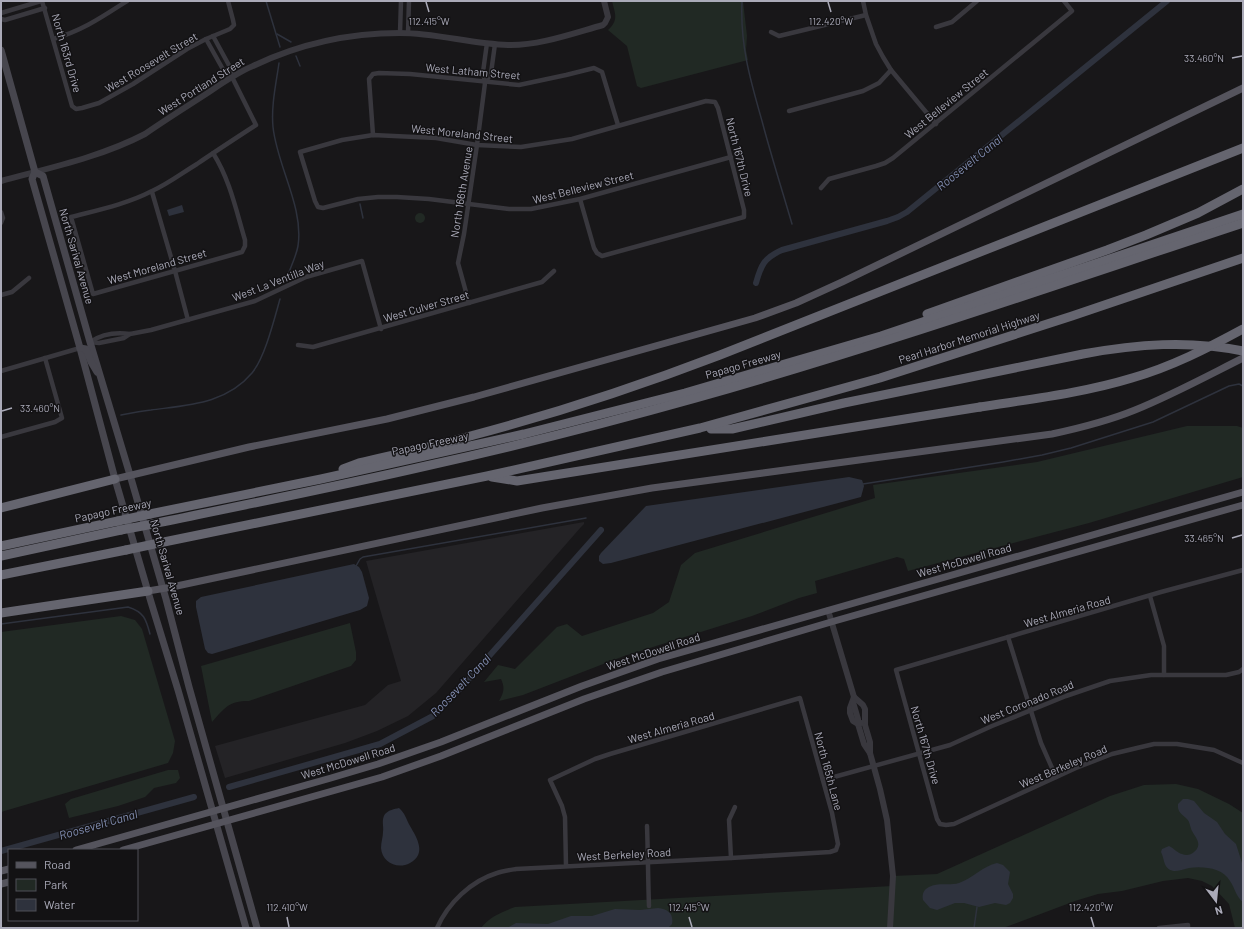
<svg xmlns="http://www.w3.org/2000/svg" width="1244" height="929" font-family="Barlow,sans-serif">
  <style>
    .built { fill: #242326 }
    .green { fill: #212924 }
    .water { fill: #2e323d }
    .lines { fill: none; stroke-linecap: round; stroke-linejoin: round }
    .stream { stroke: #2e323d; stroke-width: 1.5 }
    .canal { stroke: #2e323d; stroke-width: 6 }
    .minor { stroke: #39383e; stroke-width: 4.5 }
    .tertiary { stroke: #39383e; stroke-width: 6 }
    .secondary { stroke: #47464e; stroke-width: 7 }
    .primary { stroke: #55545d; stroke-width: 7 }
    .motorway { stroke: #65656f; stroke-width: 9 }
    .motorway-bridge { stroke: #65656f; stroke-width: 9 }
    .ticks { fill: none; stroke: #aaaab8; stroke-width: 1.5 }
    .labels { text-anchor: middle; dominant-baseline: central; stroke-width: 3; stroke-linejoin: round; paint-order: stroke }
    .street-label { font-size: 11px; fill: #aaaab8; stroke: #131214 }
    .water-label { font-size: 12px; font-style: italic; fill: #828eb2; stroke: #131214 }
    .ticks-label { font-size: 10px; text-anchor: middle; fill: #aaaab8; stroke: #131214; stroke-width: 3; stroke-linejoin: round; paint-order: stroke }
  </style>
  <rect width="100%" height="100%" fill="#181719"/>
  <path class="built" d="M584,522V524L581,527L436,693L408,716L377,731L345,743L225,778L215,746L365,705L388,685L401,681L366,561Z"/>
  <g class="green">
    <path d="M612,1H743L747,36L746,50L748,60L641,88L637,86L627,46L608,30C619,20 615,14 612,1Z"/>
    <circle cx="420" cy="218" r="5"/>
    <path d="M1187,426H1237L1243,428V477L1089,523L908,571L904,559L897,557L815,581L817,593L799,598L752,616L624,656L523,695L499,701C504,692 505,688 501,679L484,682L498,665L515,669L557,627L567,624L582,636L653,613L669,602L681,565L695,553L875,498L873,485L1037,462Z"/>
    <path d="M121,616L135,620L142,629L175,741L173,753L168,763L1,812V632Z"/>
    <path d="M350,623L356,652V660L351,666L249,701C228,701 225,708 212,722L201,666Z"/>
    <path d="M168,770H178L180,778L176,783L154,788L145,797L118,806L69,818L65,804L71,799Z"/>
    <path d="M1176,784L1198,789L1229,804L1243,813V928H1235L1229,904L1212,886L1202,881L1188,878L1163,881L1122,891L1098,894L1075,901L1003,928H481C489,917 502,912 515,907L892,886L893,876L937,874L1110,796L1144,785Z"/>
  </g>
  <g class="water">
    <path d="M182,205L184,212L169,216L167,210Z"/>
    <path d="M849,477L862,480L864,486L861,497L611,563L603,564L599,561V556L601,553L646,506Z"/>
    <path d="M354,564L359,567L362,572L369,598L367,606L360,610L212,654L208,653L205,649L196,607V601L201,597Z"/>
    <path d="M1183,799H1188L1194,801L1204,813L1217,822L1225,834L1236,844L1243,866V902C1236,897 1235,888 1230,881C1223,868 1203,866 1189,868C1184,869 1179,871 1174,871C1163,869 1165,860 1161,852L1162,849L1169,846C1174,848 1177,853 1182,854C1186,856 1191,855 1194,852C1203,845 1196,838 1192,831C1190,827 1190,822 1187,819C1182,814 1177,812 1178,804Z"/>
    <path d="M399,808C405,813 406,819 410,826C417,838 427,854 410,863C397,870 382,862 381,848C381,842 383,837 383,832C384,826 381,820 385,814C389,810 394,809 399,808Z"/>
    <path d="M997,863L1003,865L1010,872L1008,884L1013,894V898L1010,903L1006,905L995,903L979,907L964,903H955L937,910L930,908L923,900C922,895 923,890 929,887C938,882 949,886 959,883C973,878 983,866 997,863Z"/>
    <path d="M658,908C668,909 674,914 672,924L668,928H507L516,923L548,924L571,916H592L615,909L640,910Z"/>
  </g>
  <g class="lines">
    <g class="stream">
      <path d="M266,1L280,47"/>
      <path d="M742,1C740,45 750,79 762,121C771,155 782,190 792,224"/>
      <path d="M277,34L291,42"/>
      <path d="M296,56L300,66"/>
      <path d="M279,63C276,84 271,106 273,127C277,166 304,207 298,246C296,257 290,268 287,278"/>
      <path d="M360,204L363,218"/>
      <path d="M121,415C131,413 141,411 151,410C188,405 226,404 252,373C265,357 274,320 280,299"/>
      <path d="M863,484L1003,462L1042,455L1071,448L1153,422L1229,386L1239,384L1243,386"/>
      <path d="M356,566L360,559L363,557L586,518"/>
      <path d="M1,624L128,607C144,612 146,619 150,634"/>
      <path d="M974,928L977,907"/>
    </g>
    <g class="canal">
      <path d="M756,283C761,265 764,258 782,250L887,221L898,217L907,212L1167,1"/>
      <path d="M229,787L380,744L433,716L458,691L601,530"/>
      <path d="M1,851L194,797"/>
    </g>
    <g class="minor">
      <path d="M42,1L72,106L76,109L82,108L99,103L133,84L187,49L206,39L230,29L234,25L233,20L228,1"/>
      <path d="M863,1L866,15L876,44L883,57L891,70L936,124"/>
      <path d="M1,13L41,1"/>
      <path d="M1,19L5,20L45,8"/>
      <path d="M936,27L952,22L977,1"/>
      <path d="M771,32L779,36L866,15"/>
      <path d="M400,33L401,1"/>
      <path d="M408,33L409,1"/>
      <path d="M213,36L231,69L232,77L256,125C236,138 216,151 197,164C182,173 168,184 152,191C127,204 98,210 71,217L93,294L242,252L245,246V240C236,210 230,180 213,153"/>
      <path d="M53,39C82,31 102,17 127,1"/>
      <path d="M206,39L225,73L232,77"/>
      <path d="M485,83L491,73L495,44"/>
      <path d="M789,111L863,91L879,83L891,70"/>
      <path d="M373,135L369,79L373,74L379,73L410,74L519,85L566,75L594,68L602,72L618,125"/>
      <path d="M821,188L829,179L876,166L885,163L893,158L1072,11L1064,1"/>
      <path d="M152,192L175,271L188,320"/>
      <path d="M580,199L594,248L597,253L602,256L744,217V210L718,108L715,102L706,101L572,139L521,147L477,145L436,138L373,135L342,140L300,152L315,201L318,207L323,208L358,199L378,197H397L429,199L509,209H531L580,199L731,157"/>
      <path d="M1,212L3,218L1,223"/>
      <path d="M1,295L12,292L29,278"/>
      <path d="M469,303L458,263L464,234L477,145L485,83L483,72L487,43"/>
      <path d="M90,342L99,343L124,338L130,334L151,330L255,301L306,277L362,261L381,329"/>
      <path d="M90,342C102,334 116,332 130,334"/>
      <path d="M298,345L313,347L542,282L554,271"/>
      <path d="M1,371L80,348"/>
      <path d="M1,437L55,422L62,418L45,358"/>
      <path d="M1243,570L1161,592L896,670L937,819L940,824L946,825L954,824L1076,768L1112,754L1137,748L1154,744H1177L1214,750L1243,763"/>
      <path d="M1150,596L1164,646V675"/>
      <path d="M1008,637L1041,743L1056,777"/>
      <path d="M823,780L950,745L992,726L1066,696L1110,681L1151,675H1226L1239,672L1243,669"/>
      <path d="M647,826C648,853 648,879 649,906"/>
      <path d="M731,858L729,820L735,807"/>
      <path d="M437,928C448,903 471,881 497,873C503,871 510,870 516,869L731,858L830,852L836,850L838,844L832,813L800,698L610,754L595,759L550,780L562,806L565,817L566,866"/>
      <path d="M1159,928L1188,925V928"/>
    </g>
    <g class="tertiary">
      <path d="M1,181C49,168 101,157 145,134C165,120 186,107 206,94C221,84 236,73 253,66C299,44 348,33 400,33C436,33 472,44 508,45C538,46 574,33 603,25L605,23L608,17L604,1"/>
      <path d="M828,610L854,697L850,708V713L853,721L858,724L864,744L870,753L880,789L887,820L893,876L890,928"/>
      <path d="M854,697L863,705L865,709V725L870,742V753"/>
      <path d="M853,702L858,719V724L861,723"/>
    </g>
    <g class="secondary">
      <path d="M1,50L35,172L32,179L80,348L115,479L151,602L178,690L246,928"/>
      <path d="M35,172L43,176L90,342L130,475L166,599L189,687L257,928"/>
      <path d="M80,348L86,349L91,362L97,372"/>
    </g>
    <g class="primary">
      <path d="M115,479L249,447L387,419L474,397L755,318L796,303L842,282L1243,88"/>
      <path d="M148,591L172,587L542,508L652,488L1052,434C1080,428 1108,421 1135,410C1172,395 1207,376 1243,358"/>
      <path d="M76,850L331,778L378,764L441,742L582,686L658,659L1243,492"/>
      <path d="M123,850L382,777L441,756L584,699L662,672L831,622L1243,505"/>
      <path d="M1,871L9,869"/>
      <path d="M1,884L9,882"/>
    </g>
    <g class="motorway">
      <path d="M927,314L1107,250L1146,235L1198,213L1243,189"/>
      <path d="M711,429H732L844,403L1083,354C1137,344 1189,340 1243,351"/>
      <path d="M343,469L359,463C397,454 436,446 474,435C557,413 639,386 720,355L1243,148"/>
      <path d="M492,477L517,481L980,407"/>
      <path d="M1,508L115,479"/>
      <path d="M150,514L321,479L524,434L685,393L881,336L1243,214"/>
      <path d="M153,524C244,505 335,487 426,466C516,446 607,423 696,398C880,346 1061,283 1243,223"/>
      <path d="M159,543L487,476L700,428L880,378L1072,316L1243,258"/>
      <path d="M1,546L118,521"/>
      <path d="M1,556L121,530"/>
      <path d="M1,575L126,550"/>
      <path d="M1,613L148,591"/>
    </g>
    <g class="motorway-bridge">
      <path d="M980,407C1031,399 1083,393 1132,378C1171,367 1208,348 1243,329"/>
      <path d="M118,521L150,514"/>
      <path d="M121,530L153,524"/>
      <path d="M126,550L159,543"/>
    </g>
  </g>
  <path class="ticks" d="M426,2L429,12M828,2L831,12M1232,58L1242,56M2,411L12,408M1232,538L1242,535M287,917L289,927M689,917L692,927M1091,917L1094,927"/>
  <g class="labels">
    <g class="street-label">
      <text transform="translate(67 53) rotate(74)">North 163rd Drive</text>
      <text transform="translate(151 62) rotate(-31)">West Roosevelt Street</text>
      <text transform="translate(473 71) rotate(5)">West Latham Street</text>
      <text transform="translate(201 86) rotate(-32)">West Portland Street</text>
      <text transform="translate(946 103) rotate(-39)">West Belleview Street</text>
      <text transform="translate(462 133) rotate(6)">West Moreland Street</text>
      <text transform="translate(740 157) rotate(76)">North 167th Drive</text>
      <text transform="translate(583 187) rotate(-14)">West Belleview Street</text>
      <text transform="translate(461 192) rotate(-81)">North 166th Avenue</text>
      <text transform="translate(77 256) rotate(74)">North Sarival Avenue</text>
      <text transform="translate(157 266) rotate(-16)">West Moreland Street</text>
      <text transform="translate(278 280) rotate(-21)">West La Ventilla Way</text>
      <text transform="translate(426 306) rotate(-16)">West Culver Street</text>
      <text transform="translate(969 337) rotate(-18)">Pearl Harbor Memorial Highway</text>
      <text transform="translate(743 364) rotate(-16)">Papago Freeway</text>
      <text transform="translate(430 443) rotate(-12)">Papago Freeway</text>
      <text transform="translate(113 510) rotate(-12)">Papago Freeway</text>
      <text transform="translate(964 560) rotate(-16)">West McDowell Road</text>
      <text transform="translate(168 567) rotate(74)">North Sarival Avenue</text>
      <text transform="translate(1067 611) rotate(-16)">West Almeria Road</text>
      <text transform="translate(653 651) rotate(-18)">West McDowell Road</text>
      <text transform="translate(1027 702) rotate(-22)">West Coronado Road</text>
      <text transform="translate(671 727) rotate(-16)">West Almeria Road</text>
      <text transform="translate(926 745) rotate(74)">North 167th Drive</text>
      <text transform="translate(348 761) rotate(-17)">West McDowell Road</text>
      <text transform="translate(1063 766) rotate(-23)">West Berkeley Road</text>
      <text transform="translate(829 771) rotate(75)">North 165th Lane</text>
      <text transform="translate(624 854) rotate(-3)">West Berkeley Road</text>
    </g>
    <g class="water-label">
      <text transform="translate(969 162) rotate(-39)">Roosevelt Canal</text>
      <text transform="translate(460 685) rotate(-46)">Roosevelt Canal</text>
      <text transform="translate(98 824) rotate(-16)">Roosevelt Canal</text>
    </g>
  </g>
  <g class="ticks-label">
    <text x="429" y="25">112.415°W</text>
    <text x="831" y="25">112.420°W</text>
    <text x="1204" y="62">33.460°N</text>
    <text x="40" y="412">33.460°N</text>
    <text x="1204" y="542">33.465°N</text>
    <text x="287" y="911">112.410°W</text>
    <text x="689" y="911">112.415°W</text>
    <text x="1091" y="911">112.420°W</text>
  </g>
  <rect width="1244" height="929" fill="none" stroke="#aaaab8" stroke-width="4"/>
  <rect x="8" y="849" width="130" height="72" fill="#131214" stroke="#4f4f56"/>
  <rect x="16" y="862" width="20" height="6" fill="#55545d" stroke="#4f4f56"/>
  <text x="44" y="869" font-size="12" fill="#aaaab8">Road</text>
  <rect x="16" y="879" width="20" height="12" fill="#212924" stroke="#4f4f56"/>
  <text x="44" y="889" font-size="12" fill="#aaaab8">Park</text>
  <rect x="16" y="899" width="20" height="12" fill="#2e323d" stroke="#4f4f56"/>
  <text x="44" y="909" font-size="12" fill="#aaaab8">Water</text>
  <g transform="translate(1216 901) rotate(164)" stroke="#131214" stroke-width="3" paint-order="stroke">
  <path d="M0-3L7 15L0 10L-7 15Z" fill="#aaaab8"/>
  <text y="-6" font-size="11" font-weight="bold" text-anchor="middle" fill="#aaaab8">N</text>
  </g>
</svg>
